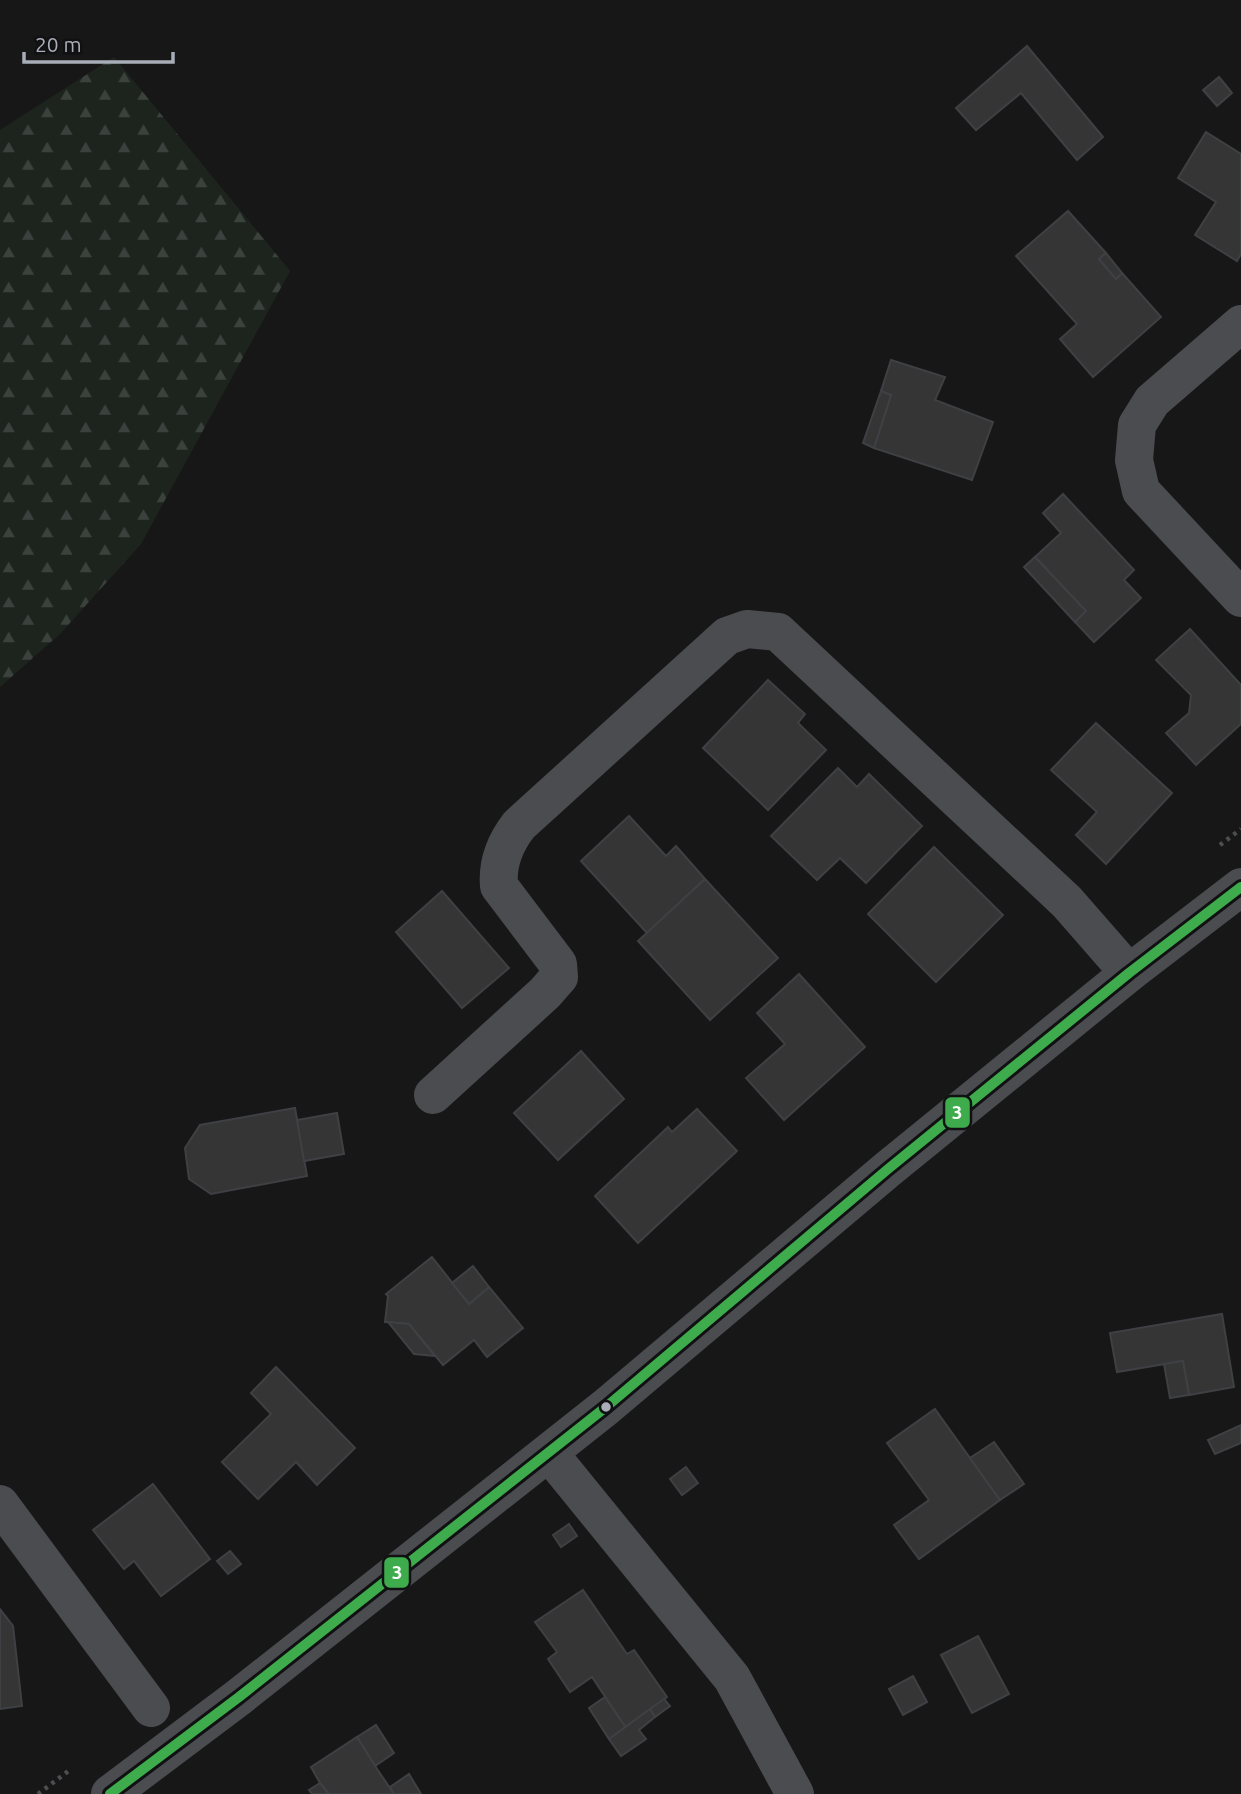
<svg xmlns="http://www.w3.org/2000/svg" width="1241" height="1794" font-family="Ubuntu,sans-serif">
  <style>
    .forest { fill: url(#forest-firs) }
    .building { fill: #353536; stroke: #3f4043; stroke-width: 2 }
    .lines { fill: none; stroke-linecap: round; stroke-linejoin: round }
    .path { stroke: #4d4e52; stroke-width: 4.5; stroke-dasharray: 3.5 5; stroke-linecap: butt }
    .minor { stroke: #4b4c50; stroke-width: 38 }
    .bus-1-casing { stroke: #111113; stroke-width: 16 }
    .bus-1 { stroke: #3eac4c; stroke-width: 10 }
    .bus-dot { fill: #a8adb8; stroke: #111113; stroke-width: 2.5 }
    .line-badge { stroke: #111113; stroke-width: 2.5 }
    .badge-label { font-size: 19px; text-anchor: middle; font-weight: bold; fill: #fff }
  </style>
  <defs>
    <pattern id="forest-firs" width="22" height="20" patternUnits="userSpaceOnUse" patternTransform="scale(1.75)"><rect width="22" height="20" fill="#1d241e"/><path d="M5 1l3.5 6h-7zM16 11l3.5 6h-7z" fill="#3b413d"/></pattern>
  </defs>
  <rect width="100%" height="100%" fill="#171717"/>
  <path class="forest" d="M114,57L290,271L141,544L60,634L0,687V130Z"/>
  <g class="building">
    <path d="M1027,46L1103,137L1077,160L1021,93L976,130L956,108Z"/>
    <path d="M1219,77L1232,93L1217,106L1203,90Z"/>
    <path d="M1206,132L1241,154V254L1237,261L1195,235L1216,202L1178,178Z"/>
    <path d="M1068,211L1106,253L1099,259L1116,279L1122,273L1161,317L1093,377L1060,339L1077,324L1016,256Z"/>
    <path d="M1106,253L1122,273L1116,279L1099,259Z"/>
    <path d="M891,360L945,377L935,400L993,422L972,480L874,448L891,395L881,391Z"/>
    <path d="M881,391L891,395L874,448L863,443Z"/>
    <path d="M1063,494L1134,570L1124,580L1141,598L1094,642L1075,622L1086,611L1035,557L1061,533L1043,513Z"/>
    <path d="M1035,557L1086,611L1075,622L1024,567Z"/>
    <path d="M1190,629L1241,685V724L1196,765L1166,733L1189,713L1191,695L1156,660Z"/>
    <path d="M768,680L805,714L798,723L826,750L768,810L703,748Z"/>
    <path d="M1096,723L1172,793L1106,864L1076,835L1097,812L1051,770Z"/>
    <path d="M838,768L857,787L869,774L922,826L866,883L840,858L817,880L771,836Z"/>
    <path d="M629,816L666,856L676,846L705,879L647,933L581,861Z"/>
    <path d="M934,847L1003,915L936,982L868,914Z"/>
    <path d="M705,879L778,958L710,1020L638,941Z"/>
    <path d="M442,891L509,968L462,1008L396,932Z"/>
    <path d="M799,974L865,1047L784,1120L746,1078L785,1044L757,1013Z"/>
    <path d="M581,1051L624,1099L558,1160L514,1113Z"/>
    <path d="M295,1108L307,1176L211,1194L189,1179L185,1148L200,1125Z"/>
    <path d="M697,1109L737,1151L638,1243L595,1196L668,1127L672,1132Z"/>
    <path d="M337,1113L344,1154L304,1161L297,1120Z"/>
    <path d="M432,1257L469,1304L489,1287L523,1328L487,1357L474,1340L443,1365L409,1324L385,1322L388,1296L386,1294Z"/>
    <path d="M473,1266L489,1287L469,1304L452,1283Z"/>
    <path d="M1222,1314L1234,1387L1189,1395L1183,1361L1117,1372L1110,1333Z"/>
    <path d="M388,1322L409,1324L435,1356L414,1354Z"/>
    <path d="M1183,1361L1189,1395L1170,1398L1164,1364Z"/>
    <path d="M276,1367L355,1448L317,1485L296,1462L258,1499L222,1462L271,1414L251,1393Z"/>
    <path d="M935,1409L1000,1500L919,1559L894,1525L929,1500L887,1443Z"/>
    <path d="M1241,1425V1443L1215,1454L1208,1440Z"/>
    <path d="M994,1442L1024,1484L1000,1500L970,1458Z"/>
    <path d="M686,1467L698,1483L682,1495L670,1479Z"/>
    <path d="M153,1484L210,1559L161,1596L134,1561L124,1569L93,1530Z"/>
    <path d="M569,1524L577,1536L561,1547L553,1535Z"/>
    <path d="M230,1551L241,1564L228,1574L217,1561Z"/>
    <path d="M583,1590L627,1654L634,1650L667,1697L626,1728L592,1677L570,1692L548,1659L557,1652L535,1622Z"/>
    <path d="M0,1609L13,1626L22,1706L0,1709Z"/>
    <path d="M978,1636L1009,1694L972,1713L941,1655Z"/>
    <path d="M913,1676L927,1702L903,1715L889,1689Z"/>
    <path d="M605,1697L626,1728L609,1739L589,1708Z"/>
    <path d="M664,1699L670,1706L655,1717L650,1709Z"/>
    <path d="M650,1709L655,1717L639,1730L646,1739L621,1756L609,1739Z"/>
    <path d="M376,1725L394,1753L375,1766L357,1737Z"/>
    <path d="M357,1737L375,1766L394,1794H329L320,1783L311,1767Z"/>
    <path d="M409,1774L421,1794H394L390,1787Z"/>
    <path d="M320,1783L329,1794H312L309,1790Z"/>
  </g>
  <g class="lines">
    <g class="path">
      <path d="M1220,845L1241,829"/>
      <path d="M38,1794L71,1769"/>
    </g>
    <g class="minor">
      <path d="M1241,324L1152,401L1137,425L1134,460L1141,491L1241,598"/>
      <path d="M433,1095L545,993L559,977L558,964L499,886C497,863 505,843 519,825L727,636L747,629L778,632L1067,902L1129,973"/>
      <path d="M549,1453L732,1678L795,1794"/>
      <path d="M0,1504L151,1708"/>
      <path d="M110,1794L239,1697L606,1407L888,1169L1129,973L1241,887"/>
    </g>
    <defs>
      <path id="bus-1" d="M110,1794L239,1697L606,1407L888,1169L1129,973L1241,887"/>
    </defs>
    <use href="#bus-1" class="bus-1-casing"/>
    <use href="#bus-1" class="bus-1"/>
  </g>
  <circle class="bus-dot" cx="606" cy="1407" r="6"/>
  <g class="line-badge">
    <rect x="944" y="1096" width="27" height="33" rx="7" fill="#3eac4c"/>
    <rect x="383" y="1556" width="27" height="33" rx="7" fill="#3eac4c"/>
  </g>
  <g class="badge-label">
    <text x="957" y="1119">3</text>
    <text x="397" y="1579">3</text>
  </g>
  <path d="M24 52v10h149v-10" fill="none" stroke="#a8adb8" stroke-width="3.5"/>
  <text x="35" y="52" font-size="21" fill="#a8adb8" stroke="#111113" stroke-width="5" paint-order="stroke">20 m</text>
</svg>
